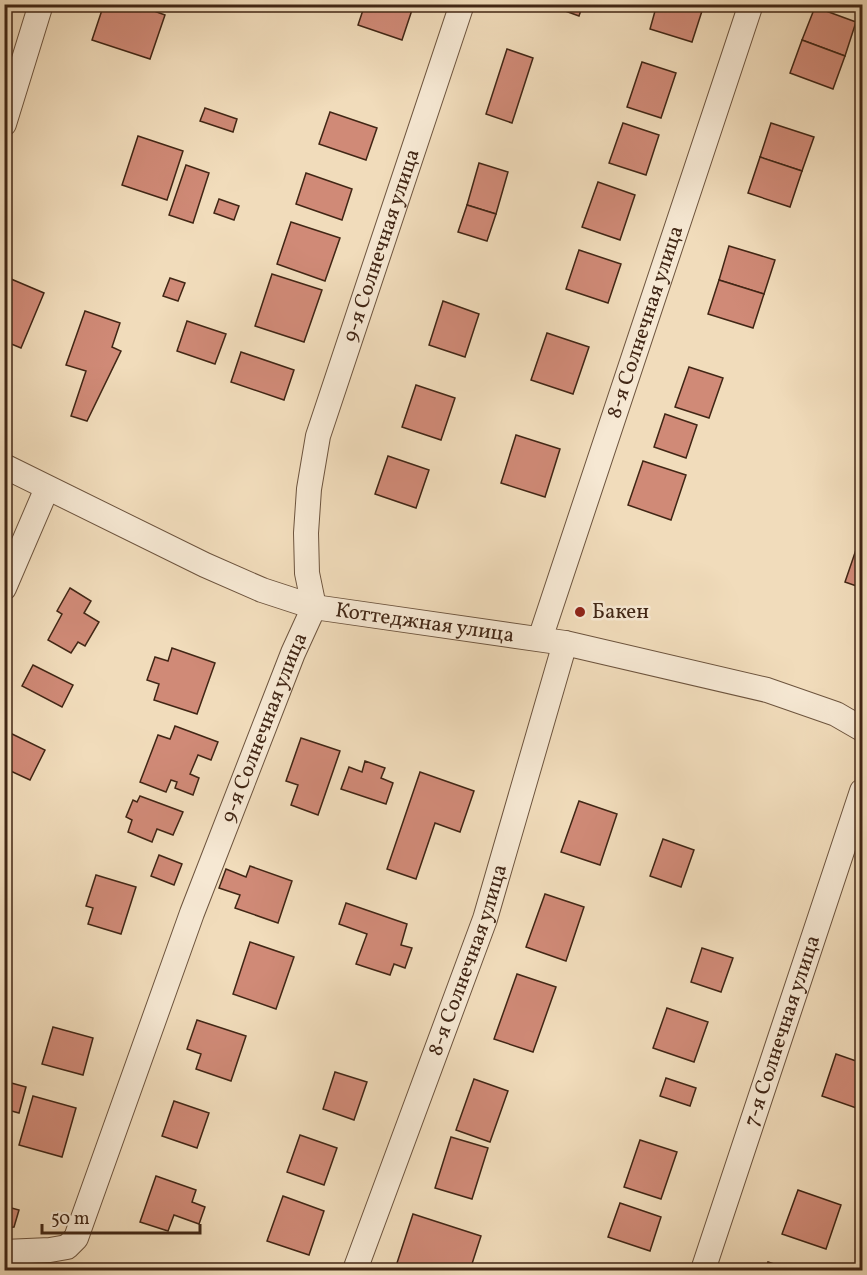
<svg xmlns="http://www.w3.org/2000/svg" width="867" height="1275" font-family="Vollkorn,serif">
  <style>
    .building { fill: #d08a77; stroke: #412615; stroke-width: 1.5 }
    .lines { fill: none; stroke-linecap: round; stroke-linejoin: round }
    .minor-casing { stroke: #6d543e; stroke-width: 26 }
    .minor { stroke: #f6e8d3; stroke-width: 24 }
    .poi-dot { fill: #8f2418; stroke: #f6e8d3; stroke-width: 2 }
    .labels { text-anchor: middle; dominant-baseline: central; stroke-width: 5; stroke-linejoin: round; paint-order: stroke }
    .street-label { font-size: 21px; fill: #412615; stroke: #f6e8d3 }
    .poi-label { font-size: 21px; fill: #412615; stroke: #f6e8d3; text-anchor: start }
  </style>
  <rect width="100%" height="100%" fill="#f1dcbb"/>
  <filter id="stains"><feTurbulence type="fractalNoise" baseFrequency=".00333" numOctaves="4"/><feColorMatrix values="0 0 0 0 .2 0 0 0 0 .09 0 0 0 0 .02 0 0 0 .5 -.17"/></filter>
  <radialGradient id="worn" r=".72"><stop offset=".6" stop-color="#630" stop-opacity="0"/><stop offset="1" stop-color="#630" stop-opacity=".3"/></radialGradient>
  <g class="building">
    <path d="M104,4H135L165,15L150,59L92,40Z"/>
    <path d="M365,4H414L402,40L358,25Z"/>
    <path d="M546,4H583L579,16Z"/>
    <path d="M657,4H680L702,11L692,42L650,29Z"/>
    <path d="M680,4H704L702,11Z"/>
    <path d="M815,7L856,22L845,56L802,40Z"/>
    <path d="M802,40L845,56L833,89L790,73Z"/>
    <path d="M507,49L533,58L512,123L486,114Z"/>
    <path d="M642,62L676,73L661,118L627,107Z"/>
    <path d="M205,108L237,119L233,132L200,121Z"/>
    <path d="M330,112L377,128L366,160L319,144Z"/>
    <path d="M623,123L659,135L646,175L609,163Z"/>
    <path d="M771,123L814,137L802,171L760,157Z"/>
    <path d="M138,136L183,151L167,200L122,185Z"/>
    <path d="M760,157L802,171L790,207L748,193Z"/>
    <path d="M479,163L508,172L496,214L467,205Z"/>
    <path d="M186,165L209,173L193,223L169,215Z"/>
    <path d="M306,173L352,189L342,220L296,204Z"/>
    <path d="M598,182L635,195L620,240L582,227Z"/>
    <path d="M219,199L239,206L234,220L214,213Z"/>
    <path d="M467,205L496,214L487,241L458,232Z"/>
    <path d="M291,222L340,238L325,281L277,264Z"/>
    <path d="M729,246L775,260L764,294L719,280Z"/>
    <path d="M579,250L621,264L608,303L566,289Z"/>
    <path d="M272,274L322,290L304,342L255,326Z"/>
    <path d="M4,276L44,293L21,348L4,341Z"/>
    <path d="M170,278L185,283L178,301L163,296Z"/>
    <path d="M719,280L764,294L753,328L708,314Z"/>
    <path d="M443,301L479,314L465,357L429,345Z"/>
    <path d="M85,311L120,323L112,347L121,351L87,421L71,416L86,371L66,365Z"/>
    <path d="M187,321L226,334L215,364L177,351Z"/>
    <path d="M547,333L589,347L573,394L531,380Z"/>
    <path d="M241,352L294,370L284,400L231,382Z"/>
    <path d="M689,367L723,378L709,418L675,407Z"/>
    <path d="M416,385L455,398L441,440L402,427Z"/>
    <path d="M665,414L697,425L686,458L654,447Z"/>
    <path d="M516,435L560,449L545,497L501,483Z"/>
    <path d="M388,456L429,470L416,508L375,494Z"/>
    <path d="M643,461L686,475L671,520L628,505Z"/>
    <path d="M860,538L862,539V588L845,582Z"/>
    <path d="M70,588L91,601L84,613L99,622L85,646L78,642L71,653L48,640L62,614L57,611Z"/>
    <path d="M172,648L215,663L197,714L154,700L159,684L147,680L155,657L168,661Z"/>
    <path d="M33,665L73,685L62,707L22,686Z"/>
    <path d="M175,726L218,742L211,760L198,755L190,774L199,778L193,795L175,788L177,782L171,780L166,792L140,782L158,735L170,739Z"/>
    <path d="M6,731L45,750L30,780L4,768V734Z"/>
    <path d="M301,738L340,751L318,815L291,805L298,785L286,781Z"/>
    <path d="M365,761L385,768L381,778L393,783L386,804L341,789L349,767L362,772Z"/>
    <path d="M420,772L474,791L460,832L435,823L416,879L387,869Z"/>
    <path d="M140,796L183,812L173,835L157,829L152,842L128,832L132,820L126,817L133,800L137,802Z"/>
    <path d="M579,801L617,814L600,865L561,852Z"/>
    <path d="M663,839L694,850L681,887L650,876Z"/>
    <path d="M159,855L182,864L174,885L151,876Z"/>
    <path d="M250,866L292,881L278,923L235,908L240,895L219,888L226,869L246,877Z"/>
    <path d="M96,875L136,887L121,934L88,924L93,908L86,906Z"/>
    <path d="M545,894L584,907L566,961L526,947Z"/>
    <path d="M346,903L407,924L401,945L412,948L405,968L394,964L390,975L356,964L367,934L339,924Z"/>
    <path d="M250,942L294,957L276,1009L233,994Z"/>
    <path d="M702,948L733,958L721,992L691,982Z"/>
    <path d="M517,974L556,987L533,1052L494,1039Z"/>
    <path d="M667,1008L708,1022L694,1062L653,1048Z"/>
    <path d="M197,1020L246,1036L231,1081L196,1069L201,1054L187,1049Z"/>
    <path d="M53,1027L93,1038L83,1075L42,1064Z"/>
    <path d="M836,1054L862,1063V1110L822,1096Z"/>
    <path d="M335,1072L367,1082L354,1120L323,1109Z"/>
    <path d="M666,1078L696,1088L690,1106L660,1096Z"/>
    <path d="M474,1079L508,1091L490,1142L456,1130Z"/>
    <path d="M4,1081L26,1087L19,1113L4,1109Z"/>
    <path d="M33,1096L76,1108L62,1157L19,1145Z"/>
    <path d="M174,1101L209,1113L197,1148L162,1136Z"/>
    <path d="M300,1135L337,1148L324,1185L287,1172Z"/>
    <path d="M451,1137L488,1148L472,1199L435,1188Z"/>
    <path d="M640,1140L677,1152L661,1199L624,1187Z"/>
    <path d="M156,1176L196,1190L192,1202L205,1207L199,1224L174,1215L168,1231L140,1222Z"/>
    <path d="M798,1190L841,1205L826,1249L782,1234Z"/>
    <path d="M283,1196L324,1211L309,1255L267,1241Z"/>
    <path d="M620,1203L661,1217L650,1251L608,1237Z"/>
    <path d="M4,1206L19,1210L14,1227L4,1228Z"/>
    <path d="M413,1214L481,1236L470,1270H406L396,1266Z"/>
    <path d="M768,1262L792,1270H765Z"/>
    <path d="M604,1264L622,1270H602Z"/>
  </g>
  <g class="lines">
    <defs>
      <g id="minor">
        <path d="M4,124L41,4"/>
        <path id="s1" d="M4,466L205,565L262,590L314,607L565,643L767,690L836,714L862,729"/>
        <path d="M4,588L47,488"/>
        <path id="s2" d="M540,639L751,4"/>
        <path id="s3" d="M4,1252L50,1250L67,1247L76,1238L192,913L293,653L314,607L307,573L306,533L309,489L318,436L462,4"/>
        <path id="s4" d="M355,1270L485,919L565,643"/>
        <path id="s5" d="M703,1270L862,791"/>
      </g>
    </defs>
    <use href="#minor" class="minor-casing"/>
    <use href="#minor" class="minor"/>
  </g>
  <circle class="poi-dot" cx="580" cy="612" r="6"/>
  <g class="labels">
    <g class="street-label">
      <text stroke="none"><textPath href="#s3" startOffset="1124">9-я Солнечная улица</textPath></text>
      <text stroke="none"><textPath href="#s2" startOffset="334">8-я Солнечная улица</textPath></text>
      <text stroke="none"><textPath href="#s1" startOffset="453">Коттеджная улица</textPath></text>
      <text stroke="none"><textPath href="#s3" startOffset="620">9-я Солнечная улица</textPath></text>
      <text stroke="none"><textPath href="#s4" startOffset="330">8-я Солнечная улица</textPath></text>
      <text stroke="none"><textPath href="#s5" startOffset="252">7-я Солнечная улица</textPath></text>
    </g>
    <g class="poi-label">
      <text x="592" y="612">Бакен</text>
    </g>
  </g>
  <rect width="867" height="1275" fill="none" stroke="#f1dcbb" stroke-width="24"/>
  <rect x="6" y="6" width="855" height="1263" fill="none" stroke="#412615" stroke-width="3"/>
  <rect x="12" y="12" width="843" height="1251" fill="none" stroke="#412615" stroke-width="1.5"/>
  <path d="M42 1224v9h158v-9" fill="none" stroke="#412615" stroke-width="3"/>
  <text x="51" y="1224" font-size="18" fill="#412615" stroke="#f6e8d3" stroke-width="4.5" paint-order="stroke">50 m</text>
  <rect width="100%" height="100%" filter="url(#stains)"/>
  <rect width="100%" height="100%" fill="url(#worn)"/>
</svg>
